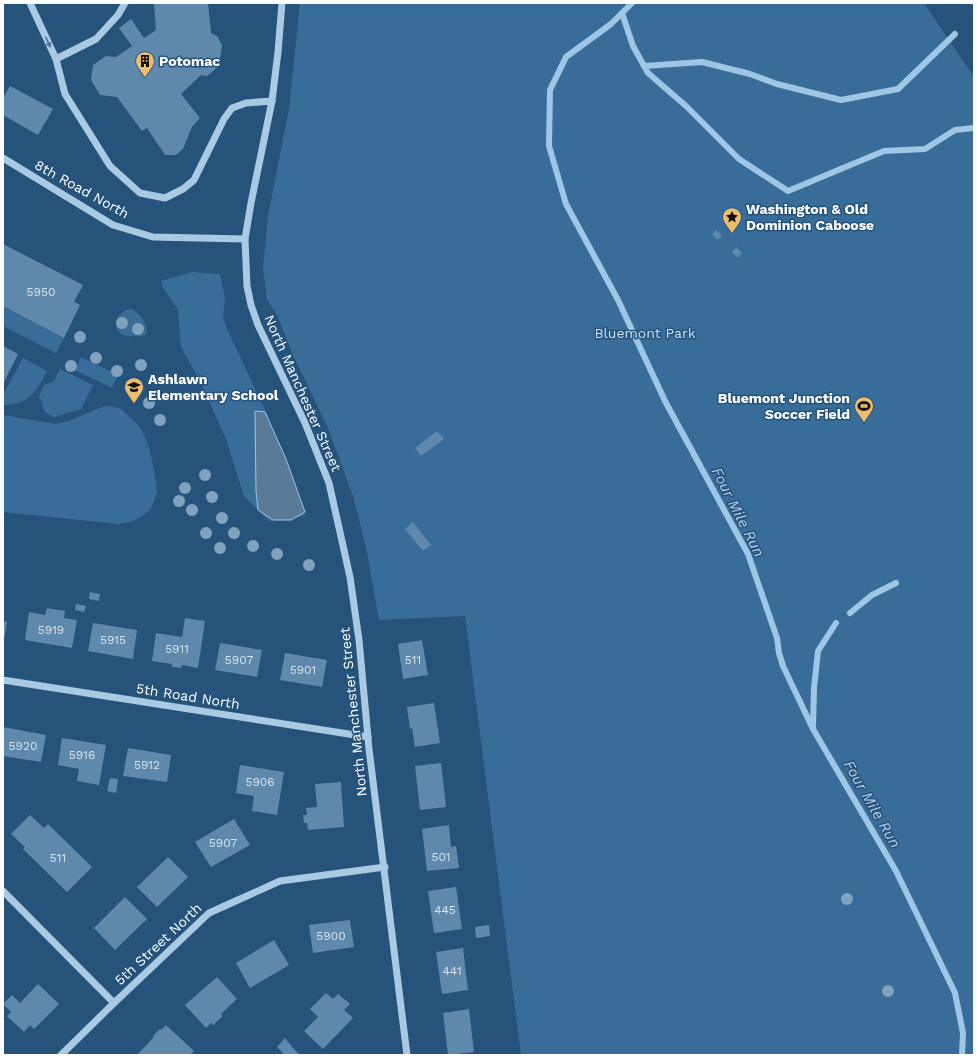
<svg xmlns="http://www.w3.org/2000/svg" width="977" height="1058" font-family="'Work Sans',sans-serif">
  <style>
    .green { fill: #396d99 }
    .water { fill: #5a7a97; stroke: #9ec6e5 }
    .lines { fill: none; stroke-linecap: round; stroke-linejoin: round }
    .stream { stroke: #9ec6e5; stroke-width: 6 }
    .building { fill: #5e89ad }
    .minor { stroke: #aacae4; stroke-width: 7 }
    .tree { fill: #81a2be }
    .oneway { fill: #4e779a }
    .labels { text-anchor: middle; dominant-baseline: central; stroke-width: 3; stroke-linejoin: round; paint-order: stroke }
    .number-label { font-size: 12px; fill: #d7e2ea }
    .poi-label { font-size: 14px; font-weight: bold; fill: #fff; stroke: #26537b; text-anchor: start }
    .street-label { font-size: 14px; fill: #fff; stroke: #26537b }
    .park-label { font-size: 14px; fill: #cce2f4; stroke: #26537b }
    .water-label { font-size: 15px; font-style: italic; fill: #b5d3ec; stroke: #26537b }
  </style>
  <rect width="100%" height="100%" fill="#26537b"/>
  <g class="green">
    <path d="M300,3H924L974,77V1055H521L465,616L379,620L366,547L353,496L328,428L292,353L277,315L267,300L263,267L268,216L289,109Z"/>
    <path d="M192,272L220,274L225,298L223,317L227,329L265,410L305,516L269,521L244,496L226,439L199,379L181,347L178,310L162,286L161,281Z"/>
    <path d="M3,306L64,338L56,353L3,326Z"/>
    <path d="M131,309C140,313 147,322 147,333C143,336 141,337 136,336C133,336 129,337 126,336C111,332 113,312 131,309Z"/>
    <path d="M81,357L118,375L112,388L75,370Z"/>
    <path d="M23,358L47,371C37,391 28,405 3,405V395Z"/>
    <path d="M60,369L93,385L81,409L54,417L45,412L39,396L44,385L53,382Z"/>
    <path d="M106,406L120,408L139,426L144,435L150,451L156,481L157,494L150,510L141,517L131,522L118,524L3,512V415L56,424C74,421 89,411 106,406Z"/>
  </g>
  <path class="water" d="M255,411L265,412L286,459L305,512L291,520H273L258,510L256,491Z"/>
  <g class="lines">
    <g class="stream">
      <path d="M632,3L611,24L566,57L550,90L549,146L566,204L618,300L665,401L748,554L777,638L779,653L783,666L813,729L896,871L955,993L963,1033L962,1055"/>
      <path d="M622,13L633,46L648,73L686,106L739,159L788,191L884,151L925,149L955,130L974,128"/>
      <path d="M644,66L702,62L750,74L777,84L841,100L898,89L955,34"/>
      <path d="M850,613L872,595L896,583"/>
      <path d="M813,727L814,688L818,651L836,623"/>
    </g>
  </g>
  <g class="building">
    <path d="M154,3H208L211,33L217,36L222,45L219,66L207,76L201,75L181,94L200,118L192,127L183,149L176,155H165L147,128L142,131L117,97L100,95L91,80L93,65L106,56L116,57L132,46L119,28L131,19L144,38L156,30Z"/>
    <path d="M10,86L53,109L38,135L3,115V98Z"/>
    <path d="M716,230L722,235L718,240L712,234Z"/>
    <path d="M3,244L83,285L74,302L80,305L64,338L3,306Z"/>
    <path d="M736,247L742,253L738,258L732,252Z"/>
    <path d="M3,346L18,354L3,384Z"/>
    <path d="M437,431L444,439L421,456L415,448Z"/>
    <path d="M413,522L431,545L423,551L405,529Z"/>
    <path d="M90,592L100,594L99,601L89,599Z"/>
    <path d="M76,604L86,606L84,612L75,610Z"/>
    <path d="M47,608L65,611L64,618L77,620L72,648L25,640L29,612L45,615Z"/>
    <path d="M185,618L205,621L198,668L182,665L181,668L172,667V664L152,661L156,633L182,637Z"/>
    <path d="M3,621L7,622L4,640H3Z"/>
    <path d="M93,623L137,630L133,659L88,651Z"/>
    <path d="M422,640L428,675L403,679L398,644Z"/>
    <path d="M220,643L262,650L257,677L215,670Z"/>
    <path d="M285,653L327,660L322,687L280,680Z"/>
    <path d="M434,703L440,743L415,747L412,728L410,729L407,707Z"/>
    <path d="M3,727L46,735L41,762L3,756Z"/>
    <path d="M62,738L106,745L99,785L77,781L79,769L58,765Z"/>
    <path d="M128,748L171,755L167,782L123,776Z"/>
    <path d="M441,763L446,807L420,810L415,766Z"/>
    <path d="M240,765L284,772L277,815L252,811L254,796L236,793Z"/>
    <path d="M110,778L118,779L116,793L107,791Z"/>
    <path d="M341,782L344,827L308,830L307,823H304L303,815H307L306,808L317,807L315,784Z"/>
    <path d="M30,815L44,828L48,824L92,867L67,892L23,849L25,847L11,834Z"/>
    <path d="M234,819L250,845L211,867L195,842Z"/>
    <path d="M449,825L451,847L456,846L459,868L427,871L422,829Z"/>
    <path d="M168,857L188,877L157,907L137,887Z"/>
    <path d="M456,887L462,929L434,933L428,891Z"/>
    <path d="M125,897L147,919L115,950L94,928Z"/>
    <path d="M350,920L354,947L313,953L309,925Z"/>
    <path d="M489,925L490,936L476,938L475,927Z"/>
    <path d="M274,940L289,965L250,988L236,963Z"/>
    <path d="M463,948L468,990L442,994L436,952Z"/>
    <path d="M217,977L237,999L221,1014L223,1016L213,1025L211,1023L206,1028L185,1005Z"/>
    <path d="M38,984L59,1004L34,1029L30,1025L24,1032L7,1016L11,1012L3,1004L12,995L20,1003Z"/>
    <path d="M326,993L333,999L338,994L350,1004L344,1010L353,1018L323,1049L304,1031L318,1017L310,1009Z"/>
    <path d="M469,1009L474,1052L448,1055L443,1013Z"/>
    <path d="M166,1025L194,1051L190,1055H137L154,1037L153,1036L160,1029L161,1030Z"/>
    <path d="M285,1038L293,1048L300,1055H281L283,1053L277,1047Z"/>
  </g>
  <g class="lines">
    <g class="minor">
      <path d="M30,3L56,59L96,39L118,15L125,3"/>
      <path d="M282,3L278,52L272,101L251,203L245,239L247,286L251,305L258,325L305,423L329,483L350,577L359,640L369,749L407,1055"/>
      <path d="M56,59L65,94L110,166L140,193L165,198L183,189L194,180L224,119L232,108L246,103L272,101"/>
      <path d="M3,158L113,225L153,237L245,239"/>
      <path d="M3,680L368,737"/>
      <path d="M3,891L114,1003"/>
      <path d="M61,1055L114,1003L209,913L280,881L385,867"/>
    </g>
  </g>
  <g class="tree">
    <circle cx="122" cy="323" r="6"/>
    <circle cx="138" cy="329" r="6"/>
    <circle cx="80" cy="337" r="6"/>
    <circle cx="96" cy="358" r="6"/>
    <circle cx="141" cy="365" r="6"/>
    <circle cx="71" cy="366" r="6"/>
    <circle cx="117" cy="371" r="6"/>
    <circle cx="149" cy="403" r="6"/>
    <circle cx="160" cy="420" r="6"/>
    <circle cx="205" cy="475" r="6"/>
    <circle cx="185" cy="488" r="6"/>
    <circle cx="212" cy="497" r="6"/>
    <circle cx="179" cy="501" r="6"/>
    <circle cx="192" cy="510" r="6"/>
    <circle cx="222" cy="518" r="6"/>
    <circle cx="206" cy="533" r="6"/>
    <circle cx="234" cy="533" r="6"/>
    <circle cx="253" cy="546" r="6"/>
    <circle cx="220" cy="548" r="6"/>
    <circle cx="277" cy="554" r="6"/>
    <circle cx="309" cy="565" r="6"/>
    <circle cx="847" cy="899" r="6"/>
    <circle cx="888" cy="991" r="6"/>
  </g>
  <defs><path id="oneway-solid" d="M-6-.8H1V-3.2L6.5 0L1 3.2V.8H-6Z"/></defs>
  <use class="oneway" href="#oneway-solid" transform="translate(48 42) rotate(65)"/>
  <defs>
    <symbol id="building-pin" viewBox="-11 -11 22 30"><path d="M0 17L-7.5 6A9.5 9.5 0 1 1 7.5 6Z" fill="#edbd6f" stroke="#26537b"/><path d="M-4-6H4V6H1V3H-1V6H-4ZM-2.5-4.3h1.7v1.8h-1.7ZM.8-4.3h1.7v1.8H.8ZM-2.5-1h1.7V.8h-1.7ZM.8-1h1.7V.8H.8Z" fill="#111"/></symbol>
    <symbol id="sight-pin" viewBox="-11 -11 22 30"><path d="M0 17L-7.5 6A9.5 9.5 0 1 1 7.5 6Z" fill="#edbd6f" stroke="#26537b"/><path d="M0-6L1.8-2.2L6-1.7L2.9 1.2L3.7 5.4L0 3.3L-3.7 5.4L-2.9 1.2L-6-1.7L-1.8-2.2Z" fill="#111"/></symbol>
    <symbol id="school-pin" viewBox="-11 -11 22 30"><path d="M0 17L-7.5 6A9.5 9.5 0 1 1 7.5 6Z" fill="#edbd6f" stroke="#26537b"/><path d="M0-5L7-2L0 1L-7-2ZM-4 1L0 2.5L4 1V4Q0 6-4 4Z" fill="#111"/></symbol>
    <symbol id="stadium-pin" viewBox="-11 -11 22 30"><path d="M0 17L-7.5 6A9.5 9.5 0 1 1 7.5 6Z" fill="#edbd6f" stroke="#26537b"/><path d="M0-5a6.5 5 0 1 0 0 10a6.5 5 0 1 0 0-10ZM-3.5-1.8h7v3.6h-7Z" fill="#111"/></symbol>
  </defs>
  <g fill-rule="evenodd">
    <use href="#building-pin" x="134" y="50" width="22" height="30"/>
    <use href="#sight-pin" x="721" y="206" width="22" height="30"/>
    <use href="#school-pin" x="123" y="376" width="22" height="30"/>
    <use href="#stadium-pin" x="853" y="395" width="22" height="30"/>
  </g>
  <g class="labels">
    <g class="number-label">
      <text x="41" y="292">5950</text>
      <text x="51" y="630">5919</text>
      <text x="113" y="640">5915</text>
      <text x="177" y="649">5911</text>
      <text x="239" y="660">5907</text>
      <text x="413" y="660">511</text>
      <text x="303" y="670">5901</text>
      <text x="23" y="746">5920</text>
      <text x="82" y="755">5916</text>
      <text x="147" y="765">5912</text>
      <text x="260" y="782">5906</text>
      <text x="223" y="843">5907</text>
      <text x="441" y="857">501</text>
      <text x="58" y="858">511</text>
      <text x="445" y="910">445</text>
      <text x="331" y="936">5900</text>
      <text x="452" y="971">441</text>
    </g>
    <g class="poi-label">
      <text x="159" y="61">Potomac</text>
      <text x="746" y="209">Washington &amp; Old<tspan x="746" dy="16">Dominion Caboose</tspan></text>
      <text x="148" y="379">Ashlawn<tspan x="148" dy="16">Elementary School</tspan></text>
      <text x="850" y="398" text-anchor="end">Bluemont Junction<tspan x="850" dy="16">Soccer Field</tspan></text>
    </g>
    <g class="street-label">
      <text transform="translate(82 189) rotate(29)">8th Road North</text>
      <text transform="translate(303 393) rotate(66)">North Manchester Street</text>
      <text transform="translate(188 696) rotate(9)">5th Road North</text>
      <text transform="translate(353 712) rotate(-96)">North Manchester Street</text>
      <text transform="translate(158 944) rotate(-43)">5th Street North</text>
    </g>
    <g class="park-label">
      <text x="645" y="333">Bluemont Park</text>
    </g>
    <g class="water-label">
      <text transform="translate(738 512) rotate(63)">Four Mile Run</text>
      <text transform="translate(872 804) rotate(60)">Four Mile Run</text>
    </g>
  </g>
  <rect width="977" height="1058" fill="none" stroke="#ffffff" stroke-width="8"/>
</svg>
